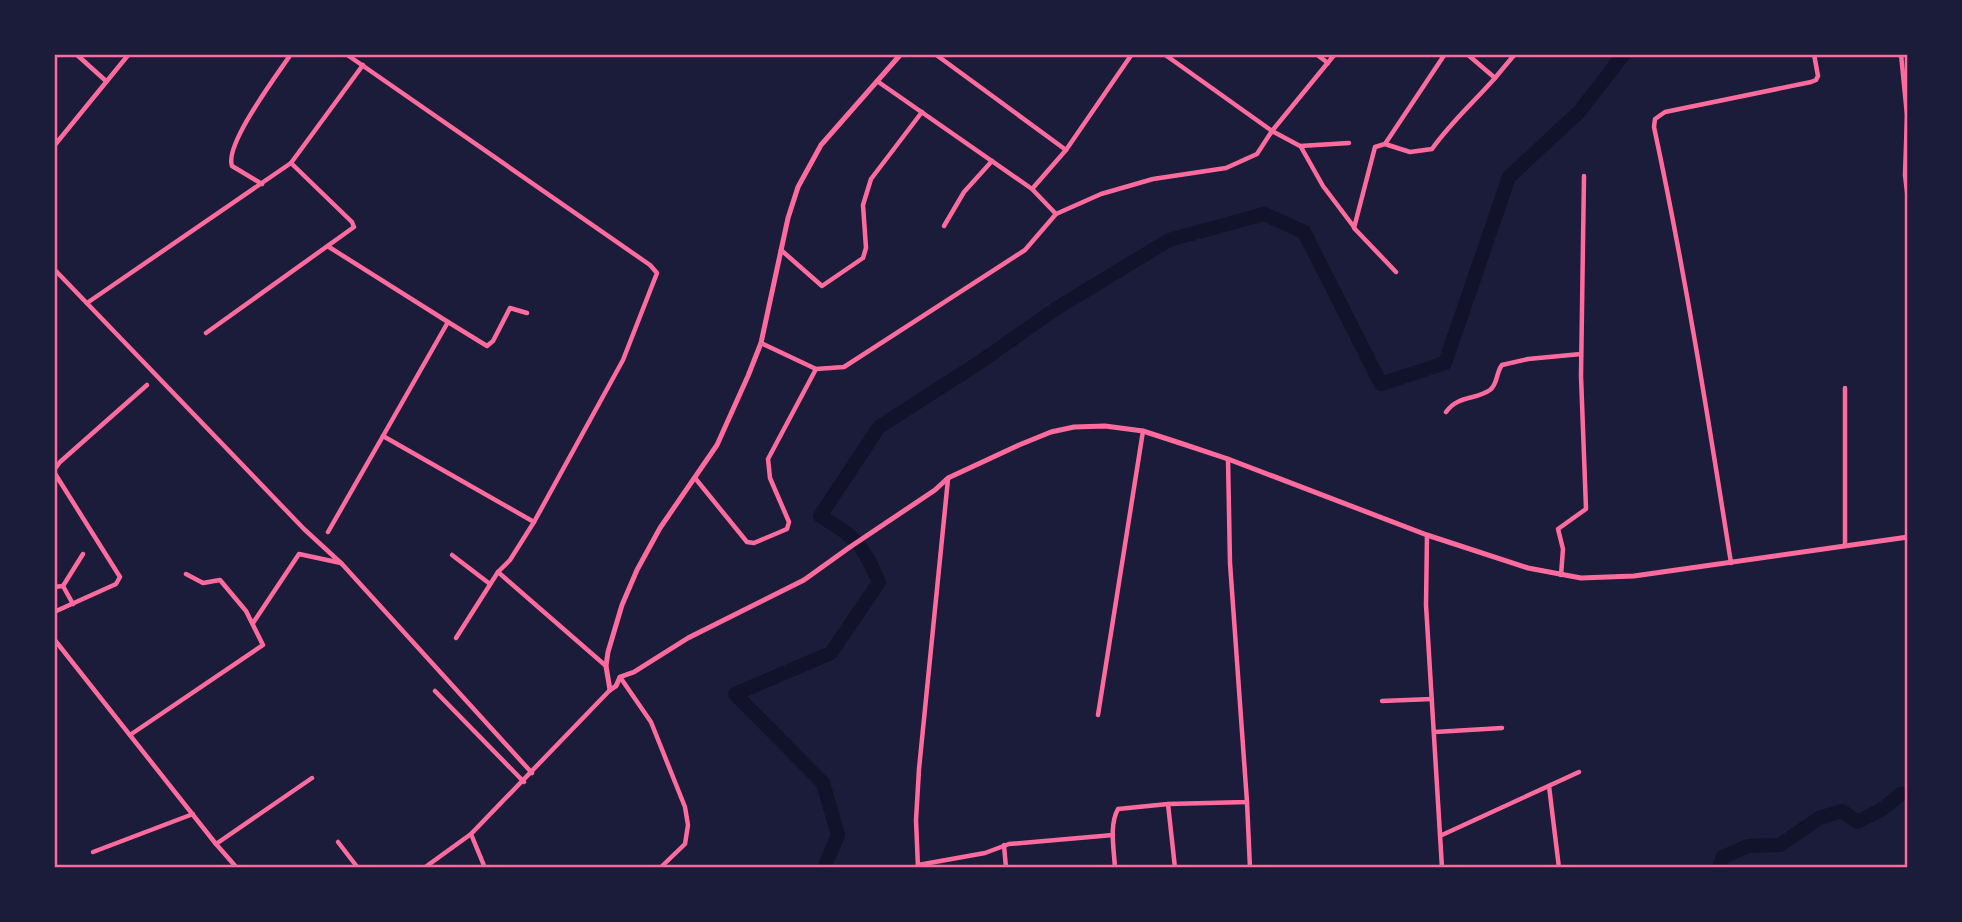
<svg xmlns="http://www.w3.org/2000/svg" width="1962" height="922" font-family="'Exo 2',sans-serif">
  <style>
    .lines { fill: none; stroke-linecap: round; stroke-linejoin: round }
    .river { stroke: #12122b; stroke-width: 14 }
    .minor { stroke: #ff6b9d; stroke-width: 4.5 }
    .tertiary { stroke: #ff6b9d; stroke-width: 5 }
    .neatline { fill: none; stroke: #ff6b9d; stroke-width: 2.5 }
  </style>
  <rect width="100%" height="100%" fill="#1b1b3a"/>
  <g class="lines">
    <g class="river">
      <path d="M824,868L838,835L823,783L735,694L831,653L879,582C861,542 857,538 820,516L879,427L980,362L1057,308L1169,240L1264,214L1304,232L1381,384L1445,363L1509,177L1579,112L1624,54"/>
      <path d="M1719,868L1723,857L1748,846L1780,845L1819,818L1842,811L1857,822L1881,810L1901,794L1908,793"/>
    </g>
    <g class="minor">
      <path d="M76,54L106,81"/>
      <path d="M346,54L650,265L657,273L623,360L534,522L510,560L498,572L606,666"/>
      <path d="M935,54L1066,150"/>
      <path d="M1164,54L1272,131L1335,54"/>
      <path d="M1316,54L1328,63"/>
      <path d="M1901,54L1907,115L1905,175L1908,200"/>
      <path d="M1495,78L1515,54"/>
      <path d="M877,81L1032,189L1066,150L1132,54"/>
      <path d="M1385,144L1445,54"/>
      <path d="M54,146L129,54"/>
      <path d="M1301,147L1323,186L1354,227"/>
      <path d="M262,184L232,166C224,145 277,75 291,54"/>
      <path d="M1032,189L1056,214"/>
      <path d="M944,226L964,192L992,161"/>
      <path d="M329,247L448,322L383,436L534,522"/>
      <path d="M781,250L822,286L863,258L866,248L863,205L871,179L922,112"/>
      <path d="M54,269L304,529L342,564L532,773"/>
      <path d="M1396,272L1354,228L1375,147L1385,144L1410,152L1432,149C1451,122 1474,102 1495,78L1467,54"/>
      <path d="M87,303L291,163L363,65"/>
      <path d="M448,322L487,346L493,341L510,308L527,313"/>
      <path d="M206,333L354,227L352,222L291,163"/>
      <path d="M761,343L816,369L844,367L1025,250L1056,214L1101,194L1153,179L1226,168L1257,154L1272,131L1300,146L1349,143"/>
      <path d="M1845,388V546"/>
      <path d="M1446,412C1458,395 1476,400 1490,390C1498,384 1496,372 1502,365L1528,359L1581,354"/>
      <path d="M54,470L60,462L147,385"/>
      <path d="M54,472L120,577L116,584L54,612"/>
      <path d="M695,478L747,542L754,543L787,529L789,522L770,478L768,459L816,369"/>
      <path d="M328,532L383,436"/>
      <path d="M1427,535L1426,605L1442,868"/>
      <path d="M452,555L490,584"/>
      <path d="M1731,563C1708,417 1685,272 1654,127L1655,119L1665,112L1811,82L1816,80L1818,76L1814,54"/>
      <path d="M1561,575L1563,549L1558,529L1586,509L1581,376L1584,176"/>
      <path d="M54,587L63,586"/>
      <path d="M73,604L63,586L83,554"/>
      <path d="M253,623L299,554L341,563"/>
      <path d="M456,638L498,572"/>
      <path d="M54,639L216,844L237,868"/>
      <path d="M620,677L651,722L685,807L688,825L685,844L660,868"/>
      <path d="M435,691L524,782"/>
      <path d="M1382,701L1432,699"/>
      <path d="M1098,715L1143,431"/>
      <path d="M1435,732L1502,728"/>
      <path d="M130,735L263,645L246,611L220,580L203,583L186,574"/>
      <path d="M1549,786L1559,868"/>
      <path d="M1247,802L1250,868"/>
      <path d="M1168,804L1175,868"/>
      <path d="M471,834L485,868"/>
      <path d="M1442,835L1579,772"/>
      <path d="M338,842L358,868"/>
      <path d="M216,844L312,778"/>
      <path d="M1004,845L1006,868"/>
      <path d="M93,852L193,814"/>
      <path d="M918,865L985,853L1009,844L1113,835"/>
      <path d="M424,868L471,834L610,690"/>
      <path d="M918,868L916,820L919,769L948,479"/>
      <path d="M1115,868C1114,849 1109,825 1118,809L1168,804L1247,802L1230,563L1228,459"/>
    </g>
    <g class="tertiary">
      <path d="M610,690L616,686L620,677L634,672L688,638L804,580L850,547L935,490L948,478L1019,445L1051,432L1074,427L1105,426L1143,431L1183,444L1228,459L1427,535L1528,568L1581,578L1634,576L1908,537"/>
      <path d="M610,690L606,666L608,652L622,605L637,570L660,528L717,445L748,376L761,343L788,218L798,187L821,145L901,54"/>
    </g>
  </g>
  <rect width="1962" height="922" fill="none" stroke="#1b1b3a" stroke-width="112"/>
  <rect x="56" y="56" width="1850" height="810" class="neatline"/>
</svg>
